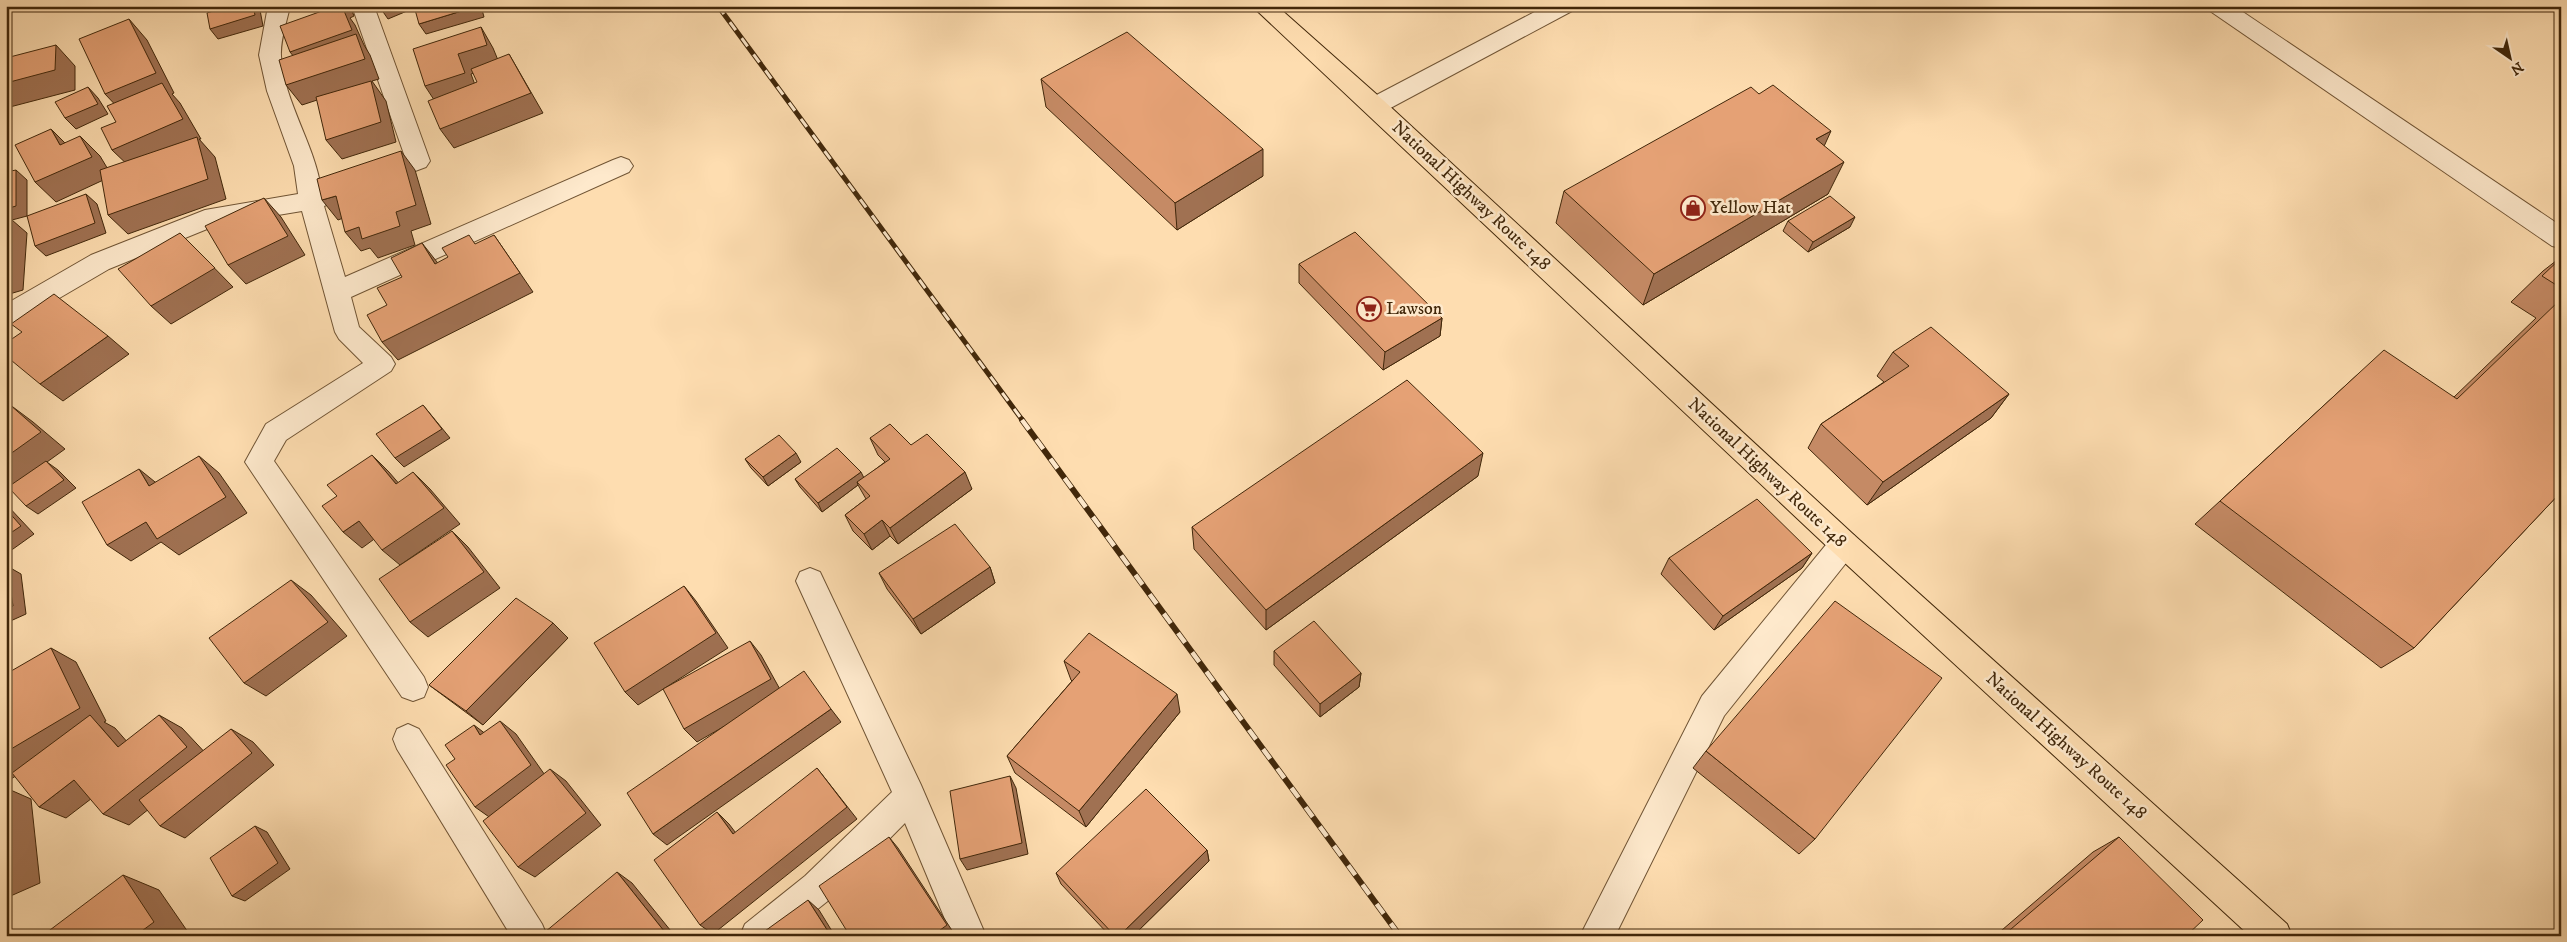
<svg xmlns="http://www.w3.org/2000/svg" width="2567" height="942" font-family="'IM FELL DW Pica',serif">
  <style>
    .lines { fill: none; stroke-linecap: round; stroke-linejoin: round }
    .minor-casing { stroke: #705434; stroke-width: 2 }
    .highway-casing { stroke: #41270a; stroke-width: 2 }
    .minor { fill: #fee9cc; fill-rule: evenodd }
    .highway { fill: #feddb0; fill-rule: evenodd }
    .rail-far1-casing { stroke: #41270a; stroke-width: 5 }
    .rail-casing { stroke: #41270a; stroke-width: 6 }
    .rail-far1 { stroke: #fee9cc; stroke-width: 3; stroke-dasharray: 10; stroke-linecap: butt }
    .rail { stroke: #fee9cc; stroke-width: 4.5; stroke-dasharray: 12; stroke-linecap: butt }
    .wall { fill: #c58a65; stroke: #41270a }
    .shaded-wall { fill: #a07152; stroke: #41270a }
    .building { fill: #e5a175; stroke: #41270a }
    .labels { text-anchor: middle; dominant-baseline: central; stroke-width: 5; stroke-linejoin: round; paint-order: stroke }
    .street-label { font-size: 18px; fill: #41270a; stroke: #fee9cc }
    .poi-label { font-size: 18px; fill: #41270a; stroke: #fee9cc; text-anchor: start }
  </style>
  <rect width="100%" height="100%" fill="#feddb0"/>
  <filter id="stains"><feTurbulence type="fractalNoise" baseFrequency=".004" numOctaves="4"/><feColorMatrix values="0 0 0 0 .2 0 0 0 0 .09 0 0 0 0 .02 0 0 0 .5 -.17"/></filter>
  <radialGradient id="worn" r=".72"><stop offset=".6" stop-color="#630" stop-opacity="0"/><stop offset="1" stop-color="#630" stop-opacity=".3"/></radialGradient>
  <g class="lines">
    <defs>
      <g id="minor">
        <path d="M268,6H290C287,21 280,40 281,56C284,102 314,143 321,188L328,186L337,189L340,195L337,201L324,206L345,277L613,160L621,157L629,160L633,166L629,172L351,297L359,327L391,357L395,364L391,371L286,440L274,461L424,677L428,687L424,697L413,701L402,697L245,462L266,424L363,363L339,339L335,332L302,211L217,225L109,269L15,324L6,327V304L91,255L205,210L298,194L294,166L267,91L259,55Z"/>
        <path d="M352,6H374L430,161L426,167L375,186L367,183L363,177L367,171L405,157Z"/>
        <path d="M1546,6H1575L1572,11L1383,112L1375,114L1367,112L1363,106L1367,100Z"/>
        <path d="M2207,6H2234L2561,226V248L2552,246L2210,11Z"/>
        <path d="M1844,532L1854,535L1858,544L1854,553L1724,716L1615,936H1580L1702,696L1834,535Z"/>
        <path d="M810,568L820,572L921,785L986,936H952L905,823L829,900L784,936H740L745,924L805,876L892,792L796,581L800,572Z"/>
        <path d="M408,724L419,729L542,924L547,936H511L397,749L393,739L397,729Z"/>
      </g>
      <path id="highway" d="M1252,6H1277L1383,100L1854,535L2287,924L2292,936H2250L1834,553Z"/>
    </defs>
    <use href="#minor" class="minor-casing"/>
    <use href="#highway" class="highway-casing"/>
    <use href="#minor" class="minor"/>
    <use href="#highway" class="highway"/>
    <defs>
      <path id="rail-far1" d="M718,6L1023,421"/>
      <path id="rail" d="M1022,420L1400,936"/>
    </defs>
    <use href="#rail-far1" class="rail-far1-casing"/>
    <use href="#rail" class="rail-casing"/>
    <use href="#rail-far1" class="rail-far1"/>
    <use href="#rail" class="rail"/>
  </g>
  <g class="wall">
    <path d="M1041,79L1263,176L1177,230L1046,107Z"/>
    <path d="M1824,146L1828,194L1643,305L1556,223L1564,191Z"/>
    <path d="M1788,221L1850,227L1808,252L1783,231Z"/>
    <path d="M2561,257V492L2414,648L2381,668L2195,524L2357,375L2454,397L2536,318L2511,302L2543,271Z"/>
    <path d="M1299,264L1442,318L1440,336L1383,370L1299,283Z"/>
    <path d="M1893,352L2009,394L1991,418L1867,505L1808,448L1821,424L1884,382L1877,376Z"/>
    <path d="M870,438L911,445L972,489L898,544L890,536L872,550L853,531L845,515L866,499L858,485L822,512L800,487L795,479L864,478L885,462L878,455Z"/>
    <path d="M745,459L801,462L768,486L751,468Z"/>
    <path d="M1478,476L1266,630L1194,549L1192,527Z"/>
    <path d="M1812,553L1802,568L1714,630L1661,574L1669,558Z"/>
    <path d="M990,567L995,583L921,634L887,589L879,573Z"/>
    <path d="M553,623L568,638L483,725L429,685Z"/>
    <path d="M1274,651L1361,673L1359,687L1320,717L1274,665Z"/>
    <path d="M1064,661L1180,712L1086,827L1015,773L1007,756L1072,681L1071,680Z"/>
    <path d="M1706,751L1815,839L1799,854L1693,768Z"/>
    <path d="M2119,837L2186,936H1995L2093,852Z"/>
    <path d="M1207,850L1209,861L1133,936H1110L1061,884L1056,873Z"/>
  </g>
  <g class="shaded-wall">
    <path d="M6,6H22L6,10Z"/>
    <path d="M253,6H257L260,10L263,26L218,39L210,29Z"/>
    <path d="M345,6H350L354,16L350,18L355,25L364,45L370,55L379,79L372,81L386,101L396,142L342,159L326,140L372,82L302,105L286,85L306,72L290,52L342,7Z"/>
    <path d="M379,6H419L388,19Z"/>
    <path d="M478,6H481L484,17L426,34L419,24Z"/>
    <path d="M129,19L147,40L174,93L172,94L180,103L201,139H199L215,157L226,199L128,234L108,215L132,169L112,150L124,114L105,94Z"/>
    <path d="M481,27L493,48L500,65L471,74L478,93L438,106L425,86L458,54Z"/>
    <path d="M56,45L75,66V90L6,108V83Z"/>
    <path d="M509,54L543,113L454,148L440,129Z"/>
    <path d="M88,87L98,98L108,114L76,129L65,118Z"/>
    <path d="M51,129L71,149L80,136L100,156L112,176L56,202L35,182L60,145Z"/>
    <path d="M1831,131L1816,164V139Z"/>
    <path d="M1263,149V176L1177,230L1175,203Z"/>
    <path d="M401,151L415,170L431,224L411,231L415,245L378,258L370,248L361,251L345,232L396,212Z"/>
    <path d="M1844,162L1828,194L1643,305L1654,274Z"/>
    <path d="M16,170L27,180V216L12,220L27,233L23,290L6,295V209Z"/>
    <path d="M86,194L97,204L106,233L46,256L35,246Z"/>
    <path d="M336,196L351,215L338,220L322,200Z"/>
    <path d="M264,198L281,217L305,255L246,284L228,265Z"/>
    <path d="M1855,217L1850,227L1808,252L1813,242Z"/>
    <path d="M180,233L233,287L171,324L151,306Z"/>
    <path d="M494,235L533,292L398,360L382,342Z"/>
    <path d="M422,243L437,262L450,282L435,264Z"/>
    <path d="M1442,318L1440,336L1383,370L1385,352Z"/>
    <path d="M108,336L129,354L63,401L40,384Z"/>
    <path d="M2009,394L1991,418L1867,505L1883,482Z"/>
    <path d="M9,404L33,422L65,449L47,462L58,470L76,488L38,514L26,506L47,462L6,491V457Z"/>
    <path d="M423,405L450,438L404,467L395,458Z"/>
    <path d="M796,453L801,462L768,486L763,477Z"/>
    <path d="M1483,453L1478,476L1266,630V610Z"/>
    <path d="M372,455L389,472L413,500L396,484Z"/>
    <path d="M199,456L219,473L247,513L179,555L161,542L131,561L107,545Z"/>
    <path d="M139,469L160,486H149Z"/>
    <path d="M413,472L430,489L460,524L400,565L382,550Z"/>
    <path d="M861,472L865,480L857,482L858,485L822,512L818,503Z"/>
    <path d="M965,472L972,489L898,544L890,528Z"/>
    <path d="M6,504L34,534L6,554Z"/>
    <path d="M882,520L890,536L872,550L864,534Z"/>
    <path d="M359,521L377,537L362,548L343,532Z"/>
    <path d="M452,531L468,547L500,588L428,637L410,622Z"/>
    <path d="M1812,553L1802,568L1714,630L1723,616Z"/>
    <path d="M7,566L21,574L26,614L6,623Z"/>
    <path d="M990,567L995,583L921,634L913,619Z"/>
    <path d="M291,580L311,595L347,636L266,696L244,683Z"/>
    <path d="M684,586L696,601L728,648L638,705L625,692Z"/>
    <path d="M553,623L568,638L483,725L466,711Z"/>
    <path d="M750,641L761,655L782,693L697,742L684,729Z"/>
    <path d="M51,648L76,662L106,721L104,722L115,728L143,760L118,747L99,725L6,782V752Z"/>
    <path d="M1361,673L1359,687L1320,717V704Z"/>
    <path d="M1177,694L1180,712L1086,827L1079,811Z"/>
    <path d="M831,709L841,722L667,845L653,834Z"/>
    <path d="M159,715L182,728L211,759L129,825L103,814Z"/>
    <path d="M500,721L516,734L547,778L492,819L475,807Z"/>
    <path d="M474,725L491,738L480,735Z"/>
    <path d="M231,729L253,742L274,765L185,838L160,826Z"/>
    <path d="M817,768L857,819L713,934L700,925Z"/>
    <path d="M550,769L566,781L601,825L535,877L518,867Z"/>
    <path d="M1010,776L1016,788L1028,854L967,870L960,859Z"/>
    <path d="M74,780L100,792L66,818L39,807Z"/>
    <path d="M6,788L31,799L40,883L6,898Z"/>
    <path d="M717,812L729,824L745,845L733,834Z"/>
    <path d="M255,826L267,832L290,869L245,901L232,896Z"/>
    <path d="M889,837L898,848L955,935L953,936H932Z"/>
    <path d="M1207,850L1209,861L1133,936H1119Z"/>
    <path d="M617,872L632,883L675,936H668Z"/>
    <path d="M123,875L159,890L190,935L188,936H135Z"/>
    <path d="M808,900L819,910L835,936H831Z"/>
  </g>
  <g class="building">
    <path d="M229,6H253L255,15L210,29L207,13Z"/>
    <path d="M316,6H336L318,13Z"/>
    <path d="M336,6H342L352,30L290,52L280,26Z"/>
    <path d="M414,6H478L419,24Z"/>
    <path d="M129,19L156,73L105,94L79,39Z"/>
    <path d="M481,27L487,45L458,54L465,73L425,86L413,49Z"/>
    <path d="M1127,32L1263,149L1175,203L1041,79Z"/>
    <path d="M356,34L365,59L286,85L279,60Z"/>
    <path d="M56,45L55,70L6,83V58Z"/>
    <path d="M509,54L531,93L440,129L428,101L477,82L471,69Z"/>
    <path d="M371,81L381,122L326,140L316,97Z"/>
    <path d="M162,83L183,119L112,150L101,128L116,122L107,106Z"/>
    <path d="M1773,85L1831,131L1816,139L1844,162L1654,274L1564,191L1751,87L1759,94Z"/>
    <path d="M88,87L98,104L65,118L55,102Z"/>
    <path d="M51,129L60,145L80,136L92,157L35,182L15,145Z"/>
    <path d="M197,137L208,179L108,215L100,170Z"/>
    <path d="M401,151L416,205L396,212L400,226L362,239L359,227L345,232L336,196L322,200L317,179Z"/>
    <path d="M16,170V206L6,209V172Z"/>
    <path d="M86,194L95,223L35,246L27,216Z"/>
    <path d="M1830,196L1855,217L1813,242L1788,221Z"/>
    <path d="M264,198L288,236L228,265L205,226Z"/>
    <path d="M1355,232L1442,318L1385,352L1299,264Z"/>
    <path d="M180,233L215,268L151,306L118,269Z"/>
    <path d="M469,235L475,244L494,235L520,273L382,342L367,315L387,305L377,288L402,277L391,258L422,243L435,264L448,257L442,248Z"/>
    <path d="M2561,258V288L2542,276Z"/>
    <path d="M54,294L108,336L40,384L6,356V343L22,332L11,324Z"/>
    <path d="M2561,299V492L2414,648L2220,501L2384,350L2457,399Z"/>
    <path d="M1931,327L2009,394L1883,482L1821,424L1909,366L1893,352Z"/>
    <path d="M1407,380L1483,453L1266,610L1192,527Z"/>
    <path d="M9,404L41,432L6,457V406Z"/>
    <path d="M423,405L442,429L395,458L376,434Z"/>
    <path d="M890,424L911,445L927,434L965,472L890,528L882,520L864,534L845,515L870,496L857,482L890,459L870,438Z"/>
    <path d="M779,435L796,453L763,477L745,459Z"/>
    <path d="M837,448L861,472L818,503L795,479Z"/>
    <path d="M372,455L396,484L413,472L444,508L382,550L359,521L343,532L322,506L337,496L327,485Z"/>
    <path d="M199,456L226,497L157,539L146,522L107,545L82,502L139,469L149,486Z"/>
    <path d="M46,461L64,480L26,506L8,487Z"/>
    <path d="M1757,499L1812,553L1723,616L1669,558Z"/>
    <path d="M6,509L21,526L6,536Z"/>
    <path d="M955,524L990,567L913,619L879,573Z"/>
    <path d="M452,531L484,572L410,622L379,579Z"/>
    <path d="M6,566H7L13,606L6,609Z"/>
    <path d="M291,580L328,622L244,683L209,638Z"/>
    <path d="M684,586L716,633L625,692L594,643Z"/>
    <path d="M516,598L553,623L466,711L429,685Z"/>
    <path d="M1835,601L1942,678L1815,839L1706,751Z"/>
    <path d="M1314,621L1361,673L1320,704L1274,651Z"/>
    <path d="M1089,633L1177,694L1079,811L1007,756L1080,672L1064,661Z"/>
    <path d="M750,641L771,679L684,729L663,689Z"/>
    <path d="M51,648L80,708L6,752V674Z"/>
    <path d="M804,671L831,709L653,834L627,793Z"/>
    <path d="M90,715L118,747L159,715L187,747L103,814L74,780L39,807L12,773Z"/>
    <path d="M500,721L531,765L475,807L446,765L455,759L445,745L474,725L480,735Z"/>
    <path d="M231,729L252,753L160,826L139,800Z"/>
    <path d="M817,768L847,807L700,925L654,860L717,812L733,834Z"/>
    <path d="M550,769L586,813L518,867L483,821Z"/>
    <path d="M1010,776L1022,843L960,859L950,791Z"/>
    <path d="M1146,789L1207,850L1119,936H1115L1056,873Z"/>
    <path d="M6,821L11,872L6,875Z"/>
    <path d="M255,826L278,863L232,896L210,858Z"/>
    <path d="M889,837L947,925L932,936H850L819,886Z"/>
    <path d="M2119,837L2203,920L2186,936H2004V935Z"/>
    <path d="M617,872L668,936H547L545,932Z"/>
    <path d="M123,875L154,922L135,936H42Z"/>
    <path d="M808,900L831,936H758Z"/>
  </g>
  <defs>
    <symbol id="shop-ring" viewBox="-11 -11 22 22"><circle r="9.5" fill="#fee9cc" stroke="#8f2418" stroke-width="1.5"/><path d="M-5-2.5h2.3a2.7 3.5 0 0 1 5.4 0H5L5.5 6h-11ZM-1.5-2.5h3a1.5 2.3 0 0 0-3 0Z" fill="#8f2418"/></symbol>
    <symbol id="supermarket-ring" viewBox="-11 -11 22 22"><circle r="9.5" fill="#fee9cc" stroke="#8f2418" stroke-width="1.5"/><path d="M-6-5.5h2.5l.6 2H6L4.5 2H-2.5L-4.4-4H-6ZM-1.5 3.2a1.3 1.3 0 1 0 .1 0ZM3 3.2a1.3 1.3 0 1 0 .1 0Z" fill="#8f2418"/></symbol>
  </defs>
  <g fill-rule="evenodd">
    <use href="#shop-ring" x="1679" y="194" width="28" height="28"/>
    <use href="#supermarket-ring" x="1355" y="295" width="28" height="28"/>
  </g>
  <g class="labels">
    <g class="street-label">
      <text transform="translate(1471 196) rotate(43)">National Highway Route 148</text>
      <text transform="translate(1767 473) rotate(43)">National Highway Route 148</text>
      <text transform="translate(2066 746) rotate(42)">National Highway Route 148</text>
    </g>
    <g class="poi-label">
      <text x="1710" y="208">Yellow Hat</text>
      <text x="1386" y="309">Lawson</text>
    </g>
  </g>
  <rect width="2567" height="942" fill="none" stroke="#feddb0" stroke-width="25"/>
  <rect x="8" y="8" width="2552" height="927" fill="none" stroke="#41270a" stroke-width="2.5"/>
  <rect x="12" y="12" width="2542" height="917" fill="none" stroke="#41270a"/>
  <g transform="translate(2510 58) rotate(146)" stroke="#fee9cc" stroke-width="4" paint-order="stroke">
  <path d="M0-4L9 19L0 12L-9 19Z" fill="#41270a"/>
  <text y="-8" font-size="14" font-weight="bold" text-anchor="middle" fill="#41270a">N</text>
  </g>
  <rect width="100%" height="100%" filter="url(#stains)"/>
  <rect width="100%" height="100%" fill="url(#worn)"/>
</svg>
